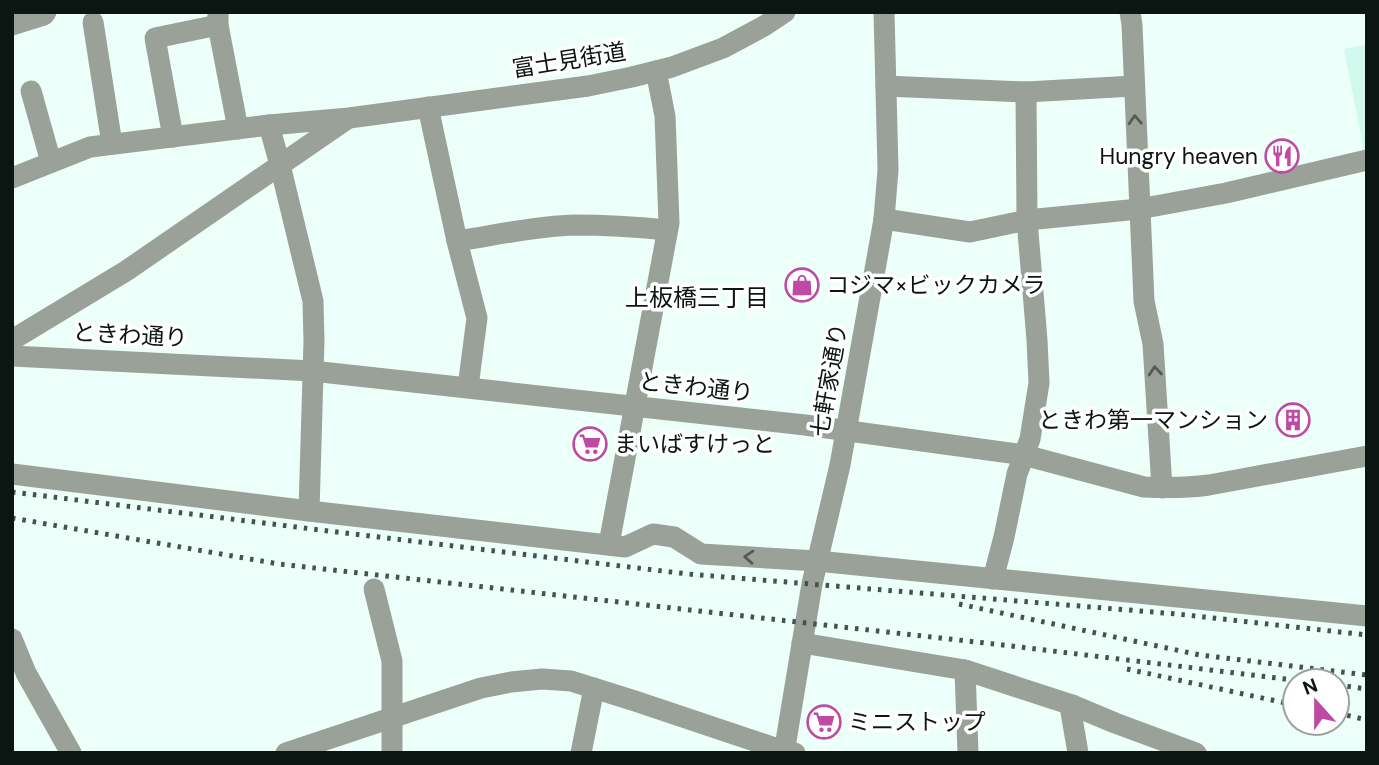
<svg xmlns="http://www.w3.org/2000/svg" width="1379" height="765" font-family="'DM Sans','Noto Sans JP',sans-serif">
  <style>
    .built { fill: #d2f9ed }
    .lines { fill: none; stroke-linecap: round; stroke-linejoin: round }
    .minor { stroke: #9aa199; stroke-width: 21 }
    .rail { stroke: #46524e; stroke-width: 5; stroke-dasharray: 3.5 7; stroke-linecap: butt }
    .oneway { stroke: #525b56 }
    .labels { text-anchor: middle; dominant-baseline: central; stroke-width: 7; stroke-linejoin: round; paint-order: stroke }
    .street-label { font-size: 23px; fill: #0b1512; stroke: #fff }
    .poi-label { font-size: 23px; fill: #0b1512; stroke: #fff; text-anchor: start }
    .neighbourhood-label { font-size: 24px; fill: #0b1512; stroke: #fff }
  </style>
  <rect width="100%" height="100%" fill="#edfff9"/>
  <path class="built" d="M1367,44V150L1364,151L1344,49Z"/>
  <g class="lines">
    <g class="minor">
      <path d="M218,12V25L238,129"/>
      <path d="M1130,12L1132,25L1144,301L1153,344L1162,488"/>
      <path d="M93,22L112,144"/>
      <path d="M12,25L44,15L46,12"/>
      <path d="M886,86L1026,92L1134,86"/>
      <path d="M31,91L51,162"/>
      <path d="M428,107L457,241L477,318L468,387"/>
      <path d="M269,125L280,165L313,301L314,341L309,511"/>
      <path d="M173,137L155,38L218,25"/>
      <path d="M12,178L90,147L269,125L349,118L588,86L632,77L672,67L723,48L764,26L785,12"/>
      <path d="M884,219L970,232L1027,220L1139,209L1226,193L1367,160"/>
      <path d="M457,241C496,235 536,226 575,225C606,225 637,227 667,230"/>
      <path d="M12,340L126,271L347,119"/>
      <path d="M12,356L312,371L805,425L1024,455L1144,487C1167,488 1187,488 1209,485L1367,456"/>
      <path d="M12,474L309,511L625,547L653,534L674,537L701,554L817,561L1367,616"/>
      <path d="M609,544L669,223L665,116L656,71"/>
      <path d="M993,579L1004,537L1017,474L1030,439L1039,383L1037,340L1027,220L1026,92"/>
      <path d="M374,589L392,661V753"/>
      <path d="M12,639L26,673L71,753"/>
      <path d="M802,643L965,670L1072,705L1115,723L1196,753"/>
      <path d="M965,670L968,753"/>
      <path d="M1072,705L1071,712L1078,753"/>
      <path d="M286,753L481,688L511,682L542,679L571,681L635,701L784,751L795,753"/>
      <path d="M581,753L594,688"/>
      <path d="M784,753L812,584L840,465L884,219L888,170L884,12"/>
    </g>
    <g class="rail">
      <path d="M12,492L353,534L688,574L1177,614L1367,635"/>
      <path d="M12,518L279,564L994,644L1302,681"/>
      <path d="M959,604L1200,655L1367,675"/>
      <path d="M1127,669L1295,705"/>
      <path d="M1337,685L1367,689"/>
      <path d="M1337,713L1367,720"/>
    </g>
  </g>
  <defs><path id="oneway-chevron" d="M-2-3.5L2.5 0L-2 3.5" fill="none" stroke-width="1.6" stroke-linecap="round" stroke-linejoin="round" transform="scale(1.75)"/></defs>
  <g class="oneway">
    <use href="#oneway-chevron" transform="translate(1135 120) rotate(-93)"/>
    <use href="#oneway-chevron" transform="translate(1155 371) rotate(-95)"/>
    <use href="#oneway-chevron" transform="translate(749 557) rotate(-176)"/>
  </g>
  <defs>
    <symbol id="restaurant-ring" viewBox="-11 -11 22 22"><circle r="9.5" fill="#fff" stroke="#be4aa3" stroke-width="1.5"/><path d="M-5-6h1v4h1v-4h1v4h1v-4h1v5L-1.5 .5V6h-2V.5L-5-1ZM5-6V6H3V1.5H1.5Q1.5-4 5-6Z" fill="#be4aa3"/></symbol>
    <symbol id="shop-ring" viewBox="-11 -11 22 22"><circle r="9.5" fill="#fff" stroke="#be4aa3" stroke-width="1.5"/><path d="M-5-2.5h2.3a2.7 3.5 0 0 1 5.4 0H5L5.5 6h-11ZM-1.5-2.5h3a1.5 2.3 0 0 0-3 0Z" fill="#be4aa3"/></symbol>
    <symbol id="building-ring" viewBox="-11 -11 22 22"><circle r="9.5" fill="#fff" stroke="#be4aa3" stroke-width="1.5"/><path d="M-4-6H4V6H1V3H-1V6H-4ZM-2.5-4.3h1.7v1.8h-1.7ZM.8-4.3h1.7v1.8H.8ZM-2.5-1h1.7V.8h-1.7ZM.8-1h1.7V.8H.8Z" fill="#be4aa3"/></symbol>
    <symbol id="supermarket-ring" viewBox="-11 -11 22 22"><circle r="9.5" fill="#fff" stroke="#be4aa3" stroke-width="1.5"/><path d="M-6-5.5h2.5l.6 2H6L4.5 2H-2.5L-4.4-4H-6ZM-1.5 3.2a1.3 1.3 0 1 0 .1 0ZM3 3.2a1.3 1.3 0 1 0 .1 0Z" fill="#be4aa3"/></symbol>
  </defs>
  <g fill-rule="evenodd">
    <use href="#restaurant-ring" x="1263" y="137" width="38" height="38"/>
    <use href="#shop-ring" x="783" y="266" width="38" height="38"/>
    <use href="#building-ring" x="1274" y="401" width="38" height="38"/>
    <use href="#supermarket-ring" x="571" y="425" width="38" height="38"/>
    <use href="#supermarket-ring" x="805" y="703" width="38" height="38"/>
  </g>
  <g class="labels">
    <g class="street-label">
      <text transform="translate(569 60) rotate(-9)">富士見街道</text>
      <text transform="translate(130 335) rotate(3)">ときわ通り</text>
      <text transform="translate(829 380) rotate(-80)">七軒家通り</text>
      <text transform="translate(696 387) rotate(6)">ときわ通り</text>
    </g>
    <g class="poi-label">
      <text x="1258" y="156" text-anchor="end">Hungry heaven</text>
      <text x="826" y="285">コジマ×ビックカメラ</text>
      <text x="1268" y="420" text-anchor="end">ときわ第一マンション</text>
      <text x="614" y="444">まいばすけっと</text>
      <text x="848" y="722">ミニストップ</text>
    </g>
    <g class="neighbourhood-label">
      <text x="697" y="297">上板橋三丁目</text>
    </g>
  </g>
  <rect width="1379" height="765" fill="none" stroke="#0b1512" stroke-width="28"/>
  <g transform="translate(1316 702) rotate(339)"><circle r="33" fill="#ffffff" stroke="#9da1a0" stroke-width="2"/>
  <path d="M0-5L12 26L0 18L-12 26Z" fill="#be4aa3"/>
  <text y="-10" font-size="19" font-weight="bold" text-anchor="middle" fill="#0b1512">N</text>
  </g>
</svg>
